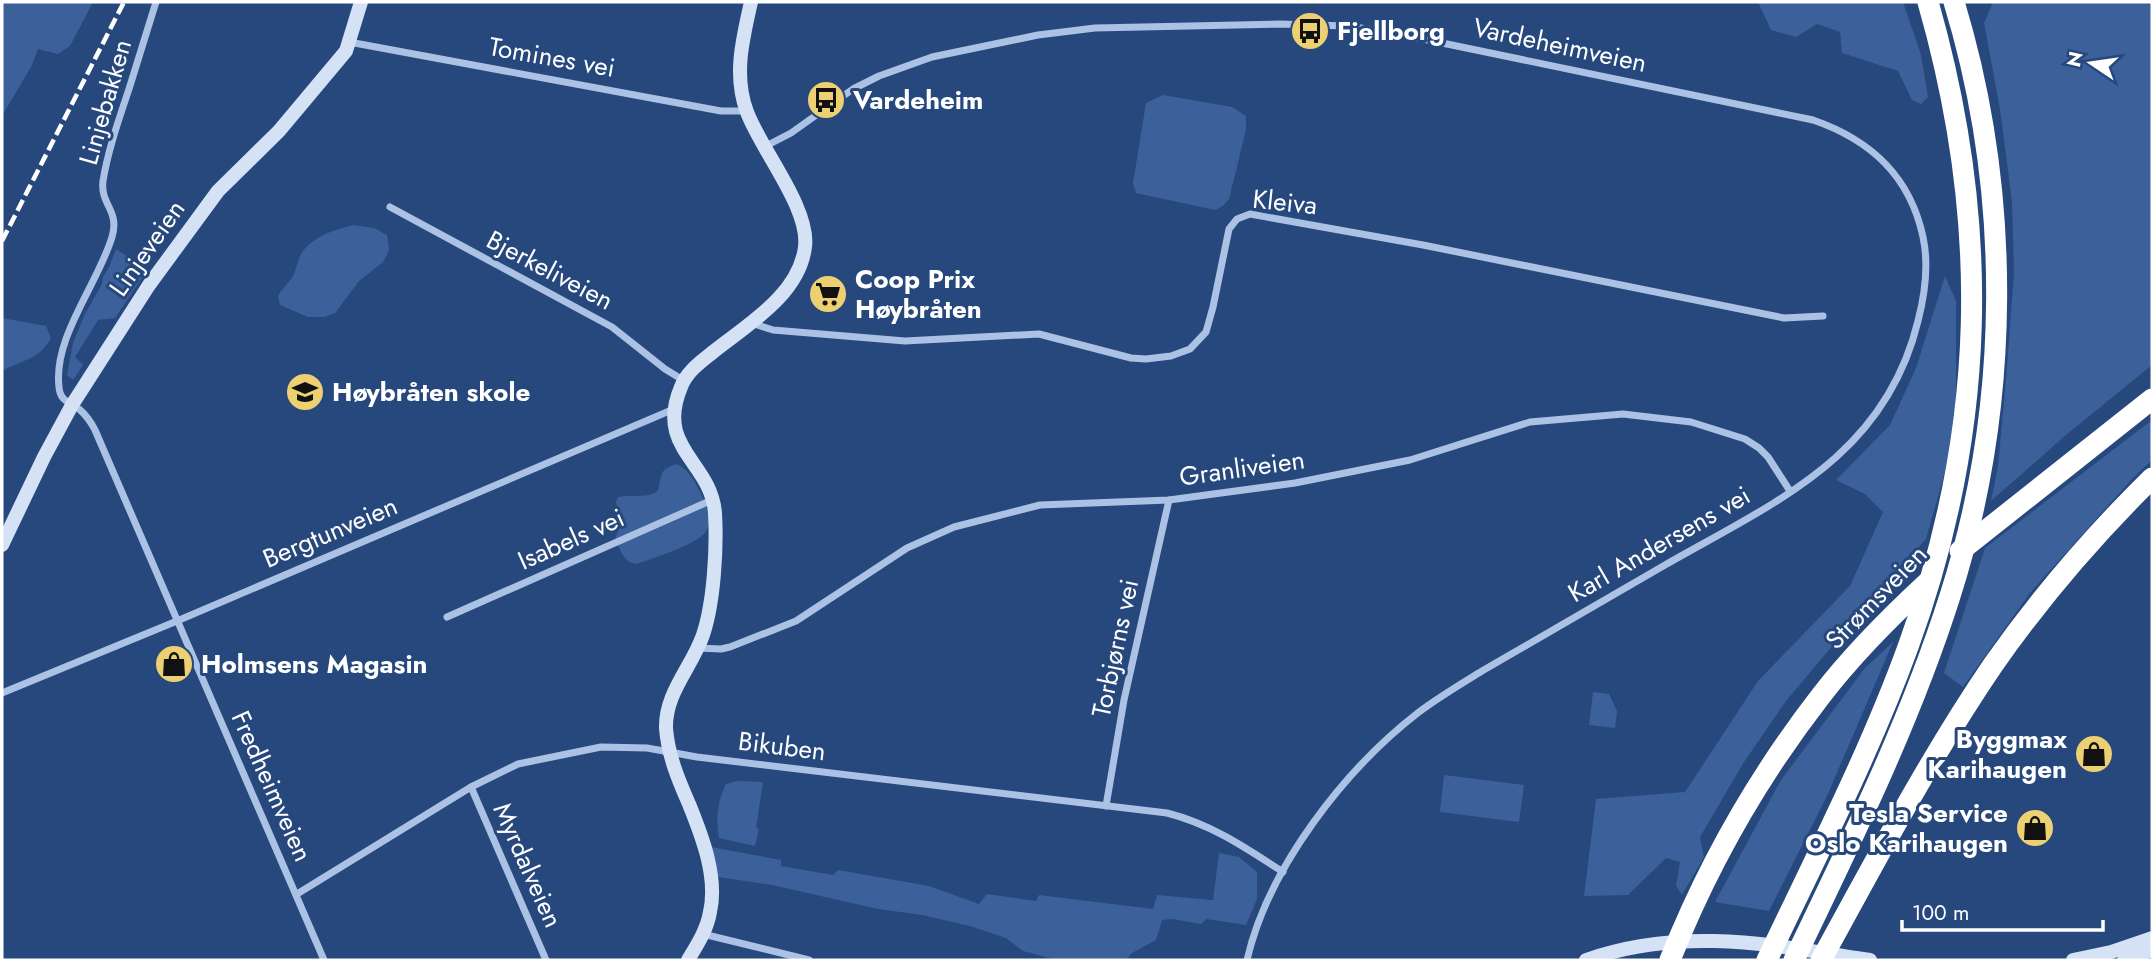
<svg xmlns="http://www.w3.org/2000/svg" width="2154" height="962" font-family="Jost,sans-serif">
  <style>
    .green { fill: #3b609a }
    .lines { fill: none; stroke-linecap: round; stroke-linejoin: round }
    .street { stroke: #acc2e4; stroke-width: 7 }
    .secondary { stroke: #d5e1f5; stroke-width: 14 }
    .highway { stroke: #fff; stroke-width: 21 }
    .rail { stroke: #fff; stroke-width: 4.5; stroke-dasharray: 12 5; stroke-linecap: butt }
    .labels { text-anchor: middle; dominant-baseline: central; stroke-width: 6; stroke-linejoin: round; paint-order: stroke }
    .poi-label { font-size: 26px; font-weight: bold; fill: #fff; stroke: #27487d; text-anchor: start }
    .street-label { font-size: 26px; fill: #fff; stroke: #27487d }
  </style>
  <rect width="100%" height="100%" fill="#27487d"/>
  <g class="green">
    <path d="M3,2H93L70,46L58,54L38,49L31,67L2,116V3Z"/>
    <path d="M1758,2H1903L1921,55L1928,97L1921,104L1912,100L1898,71L1842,53L1840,32L1817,24L1796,37L1771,30Z"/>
    <path d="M1993,2H2152V365L2066,435L1991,501L1998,466L2006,380L2014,272L2012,202L2000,109L1984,23Z"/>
    <path d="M1163,95L1232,107L1246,116V130L1229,199L1223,206L1215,210L1136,193L1133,183L1146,103Z"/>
    <path d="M353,225L374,228L387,235L389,250L383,262L359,281L335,313L324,317H308L280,305L278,296C282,289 287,284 292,278C296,271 297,263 300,256C310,237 334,230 353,225Z"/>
    <path d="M116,249L140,265V270L144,275L115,318L98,320L75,357L83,365L73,380L67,375L73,343L85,314L102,284L103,277L109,267Z"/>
    <path d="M1945,276L1956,301V407L1952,447L1926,539L1881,588L1786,701L1744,762L1700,837L1704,857L1682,895L1676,886L1680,862L1666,858L1628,895L1584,896L1596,799L1685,792L1758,681L1850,586L1883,512L1865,494L1836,480L1890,425L1916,368Z"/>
    <path d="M2,318L46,326L51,338C39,360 22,360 2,371Z"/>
    <path d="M2152,420V460L2132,479L2030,593L1963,687L1944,673L1985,548Z"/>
    <path d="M677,464C688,469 696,483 701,494C706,505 714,519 706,531C699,544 651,559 636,564C623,562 620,549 615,539L620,526L616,502L618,497C632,494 646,499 658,491C662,474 659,469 677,464Z"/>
    <path d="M1893,642L1827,796L1769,911L1715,902L1781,780L1865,668Z"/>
    <path d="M1593,692L1609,694L1617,711L1615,728L1589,725Z"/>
    <path d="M1444,775L1524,785L1519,822L1440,812Z"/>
    <path d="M737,781L763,782L756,828L759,829L755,846L719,838C716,819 717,802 726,784Z"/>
    <path d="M711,847L781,860V866L833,875L838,870L929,886L979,904L987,894L1036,901L1039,895L1153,909L1157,895L1213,900L1219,853L1239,857L1257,872V899L1246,925L1206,919L1201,924L1172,919L1162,920L1156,940L1132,953L1126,960H1056L1023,951L1006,938L970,926L922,915L878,909L772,885L718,877Z"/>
  </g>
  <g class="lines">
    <g class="street">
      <path d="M156,2C147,31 138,60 129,89C119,119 108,150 103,181C100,205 120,210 112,237C98,284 53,337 59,387C60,401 69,402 79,409C86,415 91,422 95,430L324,960"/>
      <path d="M349,42L721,111H746"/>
      <path d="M764,147L791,133L853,89L879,76L932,57L1038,35L1095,28L1279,24L1347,26L1394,33L1813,120C1871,140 1910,176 1923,237C1929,265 1925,294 1918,321C1885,457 1775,502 1665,565C1604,600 1543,636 1482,671C1461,684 1439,697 1419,712C1345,769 1268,868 1247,960"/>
      <path d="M390,207L612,327L665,369L683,380"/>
      <path d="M751,323L773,330L905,341L1039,334L1131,358L1146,359L1171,356L1190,349L1206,332L1213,307L1229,229L1237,219L1250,214L1423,245L1784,318L1823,316"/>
      <path d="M447,617L712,500"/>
      <path d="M698,648L721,649L730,647L796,621L907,548L954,527L1040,505L1169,500L1295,483L1410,460L1530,422L1623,414L1691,422L1745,439L1759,448L1768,457L1790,491"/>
      <path d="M2,693L177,621L674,409"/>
      <path d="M471,787L546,960"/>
      <path d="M1106,806L1124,700L1169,500"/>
      <path d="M297,894L471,787L518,764L601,747L647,748L697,757L1167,813C1211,824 1246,848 1283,872"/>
      <path d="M703,934L809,960"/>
    </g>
    <g class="secondary">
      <path d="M2,545L44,457L72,405L149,285L218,191L279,131L346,51L361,2"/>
      <path d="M688,960C697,945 707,930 710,912C718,877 702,836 689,804C678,779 668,755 666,728C665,693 692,667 703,635C714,602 717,548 715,513C711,461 655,449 681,387C687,371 701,362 713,352C748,324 799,295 805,247C810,208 761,150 747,112C733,75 743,38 751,2"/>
      <path d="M1586,960C1684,926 1771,945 1870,960"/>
      <path d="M2073,960L2111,952L2152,938"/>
      <path d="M2124,960L2152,950"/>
    </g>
    <g class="highway">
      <path d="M1960,551L2152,399"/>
      <path d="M1670,960C1707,867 1758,777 1820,697C1852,655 1890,617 1929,581"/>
      <path d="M1767,960C1816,857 1869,754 1908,647C1987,430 1991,222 1928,2"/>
      <path d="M1794,960C1851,841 1910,722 1950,596C2011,405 2012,193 1954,2"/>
      <path d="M1821,960C1876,860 1929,759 1993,665C2040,598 2094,535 2152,478"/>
    </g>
    <path class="rail" d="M2,241L124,2"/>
  </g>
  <defs>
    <symbol id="bus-disc" viewBox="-11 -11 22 22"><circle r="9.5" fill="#edd072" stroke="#27487d"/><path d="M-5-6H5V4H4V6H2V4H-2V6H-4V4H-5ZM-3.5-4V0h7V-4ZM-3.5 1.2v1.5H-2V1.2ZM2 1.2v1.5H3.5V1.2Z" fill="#111"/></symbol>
    <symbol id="supermarket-disc" viewBox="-11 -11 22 22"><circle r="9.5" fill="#edd072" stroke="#27487d"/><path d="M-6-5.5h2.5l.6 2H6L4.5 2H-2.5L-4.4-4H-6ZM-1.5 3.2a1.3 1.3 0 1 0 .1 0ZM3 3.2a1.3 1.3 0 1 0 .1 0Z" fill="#111"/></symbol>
    <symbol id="school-disc" viewBox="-11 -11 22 22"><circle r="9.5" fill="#edd072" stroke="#27487d"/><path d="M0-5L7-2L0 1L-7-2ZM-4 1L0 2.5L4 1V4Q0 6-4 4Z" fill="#111"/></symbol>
    <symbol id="shop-disc" viewBox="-11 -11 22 22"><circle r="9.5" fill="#edd072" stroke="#27487d"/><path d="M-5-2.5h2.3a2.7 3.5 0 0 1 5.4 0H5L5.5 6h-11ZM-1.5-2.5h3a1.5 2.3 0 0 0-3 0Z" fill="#111"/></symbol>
  </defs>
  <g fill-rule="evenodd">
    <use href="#bus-disc" x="1288" y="9" width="44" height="44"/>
    <use href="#bus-disc" x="804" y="78" width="44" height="44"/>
    <use href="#supermarket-disc" x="806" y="272" width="44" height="44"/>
    <use href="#school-disc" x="283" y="370" width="44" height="44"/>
    <use href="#shop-disc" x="152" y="642" width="44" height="44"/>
    <use href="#shop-disc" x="2072" y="732" width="44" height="44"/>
    <use href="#shop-disc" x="2013" y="806" width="44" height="44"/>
  </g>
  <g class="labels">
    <g class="poi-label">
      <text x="1337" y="31">Fjellborg</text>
      <text x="853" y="100">Vardeheim</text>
      <text x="855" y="279">Coop Prix<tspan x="855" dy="30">Høybråten</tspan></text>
      <text x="332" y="392">Høybråten skole</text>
      <text x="201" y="664">Holmsens Magasin</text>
      <text x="2067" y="739" text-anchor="end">Byggmax<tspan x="2067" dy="30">Karihaugen</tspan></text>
      <text x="2008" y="813" text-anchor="end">Tesla Service<tspan x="2008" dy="30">Oslo Karihaugen</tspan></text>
    </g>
    <g class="street-label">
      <text transform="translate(1560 45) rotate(12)">Vardeheimveien</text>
      <text transform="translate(552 57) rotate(10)">Tomines vei</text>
      <text transform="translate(105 102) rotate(-74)">Linjebakken</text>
      <text transform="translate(1285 202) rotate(6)">Kleiva</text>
      <text transform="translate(147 248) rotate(-55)">Linjeveien</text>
      <text transform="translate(550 270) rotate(28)">Bjerkeliveien</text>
      <text transform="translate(1242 468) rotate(-8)">Granliveien</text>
      <text transform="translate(330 532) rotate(-23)">Bergtunveien</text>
      <text transform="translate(571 539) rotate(-24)">Isabels vei</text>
      <text transform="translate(1659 544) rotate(-30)">Karl Andersens vei</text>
      <text transform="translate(1876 597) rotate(-46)">Strømsveien</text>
      <text transform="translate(1115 648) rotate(-78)">Torbjørns vei</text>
      <text transform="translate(782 746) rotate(7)">Bikuben</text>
      <text transform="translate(272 786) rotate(66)">Fredheimveien</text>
      <text transform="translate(528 865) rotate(66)">Myrdalveien</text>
    </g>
  </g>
  <rect width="2154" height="962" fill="none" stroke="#ffffff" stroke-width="7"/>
  <g transform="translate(2091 63) rotate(283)" stroke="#27487d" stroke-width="5" paint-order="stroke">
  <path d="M0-5L12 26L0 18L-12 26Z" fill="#ffffff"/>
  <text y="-10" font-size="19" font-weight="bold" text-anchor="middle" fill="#ffffff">N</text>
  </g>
  <path d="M1902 920v10h201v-10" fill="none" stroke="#ffffff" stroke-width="3.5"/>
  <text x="1912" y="920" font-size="21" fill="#ffffff" stroke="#27487d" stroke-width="5" paint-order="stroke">100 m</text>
</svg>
